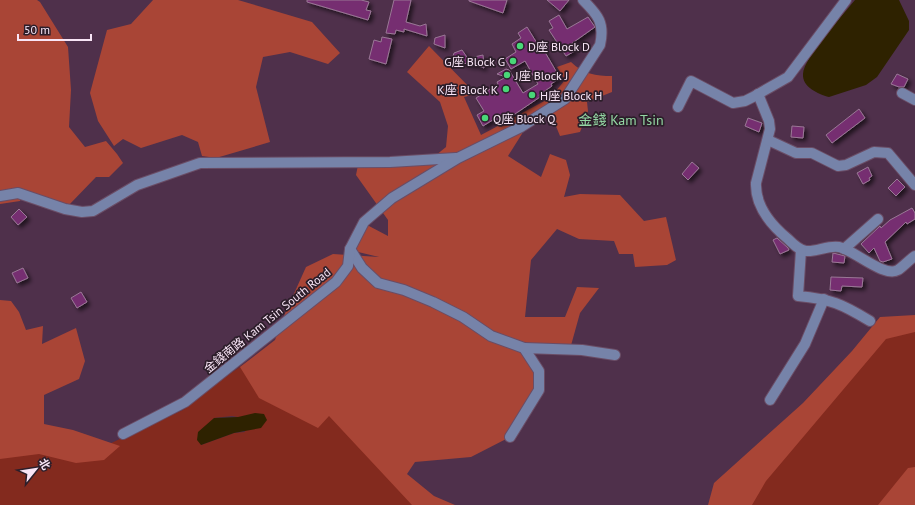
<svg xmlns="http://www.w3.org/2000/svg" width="915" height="505" font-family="'PT Sans','Noto Sans SC',sans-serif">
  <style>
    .green { fill: #832a1e; fill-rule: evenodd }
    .forest { fill: #a94536 }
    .water { fill: #2e2200 }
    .building { fill: #762d71; stroke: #9a7896; filter: url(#shadow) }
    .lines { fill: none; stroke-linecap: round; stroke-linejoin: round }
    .minor-casing { stroke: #6a4d66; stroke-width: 12 }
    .minor { stroke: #7683a9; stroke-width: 10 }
    .poi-dot { fill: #49d778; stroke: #2c1e2a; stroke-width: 1.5 }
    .labels { text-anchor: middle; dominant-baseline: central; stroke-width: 3.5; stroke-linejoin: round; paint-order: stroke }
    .poi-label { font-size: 12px; fill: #f9e5f6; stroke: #2c1e2a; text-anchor: start }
    .street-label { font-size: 12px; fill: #f9e5f6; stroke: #2c1e2a }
    .quarter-label { font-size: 14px; fill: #94d8a4; stroke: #2c1e2a }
  </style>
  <defs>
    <filter id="shadow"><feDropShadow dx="3" dy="3" stdDeviation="2" flood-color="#0009"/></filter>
  </defs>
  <rect width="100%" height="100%" fill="#4f304b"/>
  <g class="green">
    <path d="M915,325V505H721L883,332Z"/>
    <path d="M260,353L331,406L428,505H0V450H96L183,410L208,389ZM232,416L238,417L245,432L234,433L201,445L214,418Z"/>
  </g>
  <g class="forest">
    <path d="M0,0H37L40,2L68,47L71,90L69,127L85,147L106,141L117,154L123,163L109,177H96L68,206L25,190L20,201L0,204Z"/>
    <path d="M153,0H238L312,22L340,53L328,64L290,52L263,57L256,87L270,142L216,158L202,156L198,142L182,135L141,148L123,139L114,146L98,121L90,93L107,30L131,24Z"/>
    <path d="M429,46L476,94L464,97L481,135L550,98L565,80L557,67L571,62C583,74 596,76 612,76V92L587,102L588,111L580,132L560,136L551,114L525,129L508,156L541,177L550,154L566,160L570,175L564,197L580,194L620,195L644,221L666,217L676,260L667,265L635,267L633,254H619L614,241L579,239L557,229L531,260L525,317H565L577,287L599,288L580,313L570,349L525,348L539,382L510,437L471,457L415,462L407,474L434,496L455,505H412L329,416L318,428L259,398L240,367L275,340L283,318L306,267L333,254L379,257L354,251L363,227L369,226L388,236V220L356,175L358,165L430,160L446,147L448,126L440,102L407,72Z"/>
    <path d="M0,300L11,301L19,312L26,330L43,326L42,344L76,328L85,361L79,379L44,395V424L73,430L120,446L104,460L76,463L39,454L0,459Z"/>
    <path d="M915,315V332L886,339L766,481L752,505H708L714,483L803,403L852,351L880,317Z"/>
    <path d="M915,467V505H878L908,468Z"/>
  </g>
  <g class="water">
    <path d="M855,0H899L909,21V30L877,77L866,85L829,97C818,94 802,87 803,74C804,57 843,15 855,0Z"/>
    <path d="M255,413L264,414L267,420L261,428L234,433L201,445L197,440L198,432L214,418L238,417Z"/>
  </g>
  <g class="building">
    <path d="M307,0H361L369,2L366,10L371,11L368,20L307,2Z"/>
    <path d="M394,0H411L406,22L420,26L426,24L427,36L404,29V32L396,30L395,34L386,33Z"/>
    <path d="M469,0H507L503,13L469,1Z"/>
    <path d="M547,0H569L560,11Z"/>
    <path d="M559,15L567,29L588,17L595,27L571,44L575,51L566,56L549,30L553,28L549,21Z"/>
    <path d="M527,27L540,48L542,47L560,78L551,84L552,86L539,95L540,97L512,116L499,124L496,118L483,126L477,115L484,111L476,98L498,84L497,82L506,77L497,74L506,69L509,70L523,93L538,84L525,61L511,69L505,59L516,52L512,44L521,38L518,33Z"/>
    <path d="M445,35V48L434,44L435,38Z"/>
    <path d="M382,37L392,39L386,64L369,59L374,40L381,42Z"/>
    <path d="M462,50L473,66L452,59L454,53Z"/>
    <path d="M483,55L484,68L472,64L474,57Z"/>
    <path d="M897,74L908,79L904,87H899L891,84Z"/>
    <path d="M859,109L865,118L832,143L826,135Z"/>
    <path d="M748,118L762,123L759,132L745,126Z"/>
    <path d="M792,126L804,127L803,138L791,137Z"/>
    <path d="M692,162L699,168L688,180L682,174Z"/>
    <path d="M868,167L872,176L869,178L870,180L863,184L857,173Z"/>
    <path d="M897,179L905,187L896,196L888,188Z"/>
    <path d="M912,208L915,213V219L907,224L906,222L885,242L892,259L883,262L880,261L874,248L869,253L861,244L880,226L881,228L890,220Z"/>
    <path d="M19,209L27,217L18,225L11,217Z"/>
    <path d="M777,238L788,248L789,250L780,254L773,240Z"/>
    <path d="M833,253L845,256L844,263L832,262Z"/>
    <path d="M23,268L28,278L17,283L12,273Z"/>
    <path d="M831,277L863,278L862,287L842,286L841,291L830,290Z"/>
    <path d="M81,292L87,302L77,308L71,298Z"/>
  </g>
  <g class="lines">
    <defs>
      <g id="minor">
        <path d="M902,93L915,100"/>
        <path d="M758,94L769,121L770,129L756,183C755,206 771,225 788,239C793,244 799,250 806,251C817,252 828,245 839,247C854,250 884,278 898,270C904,266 909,260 915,256"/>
        <path d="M678,107L691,81L733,103L745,101L753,97L788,77L846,0"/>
        <path d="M768,140L796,153H812L838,166L846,165L874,152L888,153L915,185"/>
        <path d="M0,196L18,193L65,209L82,212L93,211L137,185L200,163L390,162L456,158"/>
        <path d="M350,249L362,268L378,283L404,290L433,302L463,317L491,336L524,348L539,371V390L510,437"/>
        <path d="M844,249L878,219"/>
        <path d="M801,250L798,296C831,299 842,304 870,321"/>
        <path d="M524,348L582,350L615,355"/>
        <path d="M770,400L805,344L824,299"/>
        <path d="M123,434L185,402L336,282L348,266L350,249L364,222L392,198L458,158L521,127L565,99L600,45C605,23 598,15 583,0"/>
      </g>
    </defs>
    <use href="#minor" class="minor-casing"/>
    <use href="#minor" class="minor"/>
  </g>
  <g class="poi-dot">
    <circle cx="520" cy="46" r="4"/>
    <circle cx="513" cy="61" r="4"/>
    <circle cx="507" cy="75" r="4"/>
    <circle cx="506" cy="89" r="4"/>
    <circle cx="532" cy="95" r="4"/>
    <circle cx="485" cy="118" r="4"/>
  </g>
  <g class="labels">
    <g class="poi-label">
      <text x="528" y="46">D座 Block D</text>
      <text x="505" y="61" text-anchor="end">G座 Block G</text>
      <text x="515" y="75">J座 Block J</text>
      <text x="498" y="89" text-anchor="end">K座 Block K</text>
      <text x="540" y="95">H座 Block H</text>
      <text x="493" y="118">Q座 Block Q</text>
    </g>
    <g class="street-label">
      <text transform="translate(267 320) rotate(-39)">金錢南路 Kam Tsin South Road</text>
    </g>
    <g class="quarter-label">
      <text x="621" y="120">金錢 Kam Tsin</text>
    </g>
  </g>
  <g transform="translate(36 469) rotate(60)" stroke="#2c1e2a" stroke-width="3" paint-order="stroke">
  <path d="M0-3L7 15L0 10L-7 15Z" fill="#f9e5f6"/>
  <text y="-6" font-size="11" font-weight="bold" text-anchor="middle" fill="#f9e5f6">北</text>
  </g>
  <path d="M18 34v6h73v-6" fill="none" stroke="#f9e5f6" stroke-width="2"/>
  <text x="24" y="34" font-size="12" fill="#f9e5f6" stroke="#2c1e2a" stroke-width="3" paint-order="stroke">50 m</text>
</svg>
